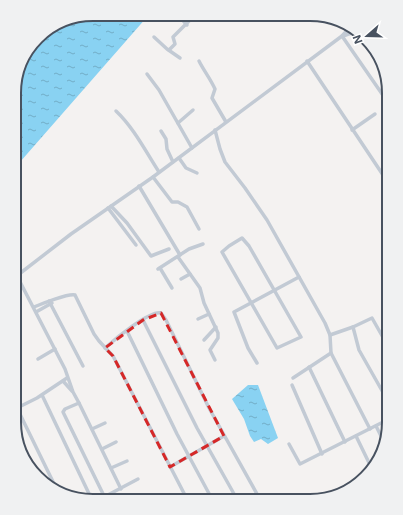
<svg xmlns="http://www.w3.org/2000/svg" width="403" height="515" font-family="Inter,sans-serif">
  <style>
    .water { fill: url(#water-ripples) }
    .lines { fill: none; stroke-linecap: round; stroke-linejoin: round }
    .street { stroke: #c2cad4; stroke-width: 3.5 }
    .marked { fill: none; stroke: #d62828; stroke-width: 3; stroke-dasharray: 8 5; stroke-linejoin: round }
    .rim { fill: none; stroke: #485260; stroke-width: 2 }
  </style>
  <defs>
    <pattern id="water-ripples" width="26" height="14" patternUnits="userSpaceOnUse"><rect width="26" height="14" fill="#89d2f2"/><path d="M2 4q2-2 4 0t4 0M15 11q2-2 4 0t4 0" fill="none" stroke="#72adc7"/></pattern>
  </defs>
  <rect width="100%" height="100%" fill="#f4f2f1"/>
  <g class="water">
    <path d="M147,17L20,162L15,168V83L24,54L41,34L68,18Z"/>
    <path d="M248,385H258L278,438L268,444L261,439L254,442L250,436L244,419L232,399Z"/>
  </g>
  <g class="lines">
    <g class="street">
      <path d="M180,17L187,25"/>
      <path d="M342,36L389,104"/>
      <path d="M343,36L357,31"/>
      <path d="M154,37L167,49L180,58"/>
      <path d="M169,50L175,44L173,37L194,16"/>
      <path d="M199,61C204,71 210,78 215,89L212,98L226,122"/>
      <path d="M307,61L389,184"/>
      <path d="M147,74L159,90L192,148"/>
      <path d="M116,111C134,128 146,152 159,172"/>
      <path d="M178,123L193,110"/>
      <path d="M215,130L220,149L225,162L245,188L267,220L325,323L330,335L331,353L370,429"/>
      <path d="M352,130L375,114"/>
      <path d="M161,131L166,139L167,149L173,162"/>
      <path d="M179,158L186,168L197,173"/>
      <path d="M153,177L172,202H178L187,207L199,229"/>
      <path d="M139,186L180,255"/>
      <path d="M111,206L127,223L151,256L169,249"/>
      <path d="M108,208L136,245"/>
      <path d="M242,238L249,246L301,337L277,348L222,252L229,246Z"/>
      <path d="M178,257L200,288L204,303L218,333V338L210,350L215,360"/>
      <path d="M160,268L172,288"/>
      <path d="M158,269L189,249L203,244"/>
      <path d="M17,276L65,369L73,392L79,403L65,409L63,412L106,500"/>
      <path d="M14,278L71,234L153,177L342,36L351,26"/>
      <path d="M181,279L190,274"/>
      <path d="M49,301L83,366"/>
      <path d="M34,307C41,304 69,293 75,295L94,334L99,341L113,356L188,501"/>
      <path d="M36,312L52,303"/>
      <path d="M198,319L209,314"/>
      <path d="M143,320L197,428L238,501"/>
      <path d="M353,327L359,350L389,403"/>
      <path d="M127,331L177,434L213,501"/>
      <path d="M330,335L353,327L372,318L389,348"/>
      <path d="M204,340L216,327"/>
      <path d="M105,348C115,339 150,310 161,313L166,320L209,408L261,501"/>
      <path d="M38,359L55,349"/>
      <path d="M257,363L248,348L234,312L299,277"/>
      <path d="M309,367L345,442"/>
      <path d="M293,378L331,353"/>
      <path d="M63,381L72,391"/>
      <path d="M292,385L322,454"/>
      <path d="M42,395L92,500"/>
      <path d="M79,403L121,489"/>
      <path d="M376,426L384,442"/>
      <path d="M92,429L105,423"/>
      <path d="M356,436L372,469"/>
      <path d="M289,444L300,464L389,419"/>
      <path d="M102,449L116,442"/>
      <path d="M170,467L224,436"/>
      <path d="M111,468L127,461"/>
      <path d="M57,490L17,408L37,398L67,378"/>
      <path d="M104,497L138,479"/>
    </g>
  </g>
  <path class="marked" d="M161,313L224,436L170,467L113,356L105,348L143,320Z"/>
  <path d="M0 0H403V515H0ZM93 21H310A72 72 0 0 1 382 93V422A72 72 0 0 1 310 494H93A72 72 0 0 1 21 422V93A72 72 0 0 1 93 21Z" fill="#f0f1f2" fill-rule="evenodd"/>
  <path class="rim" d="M93 21H310A72 72 0 0 1 382 93V422A72 72 0 0 1 310 494H93A72 72 0 0 1 21 422V93A72 72 0 0 1 93 21Z"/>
  <g transform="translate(367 36) rotate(250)" stroke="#ffffff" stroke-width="3" paint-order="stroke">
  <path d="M0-3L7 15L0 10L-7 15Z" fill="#485260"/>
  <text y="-6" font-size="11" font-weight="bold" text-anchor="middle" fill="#485260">N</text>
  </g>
</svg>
